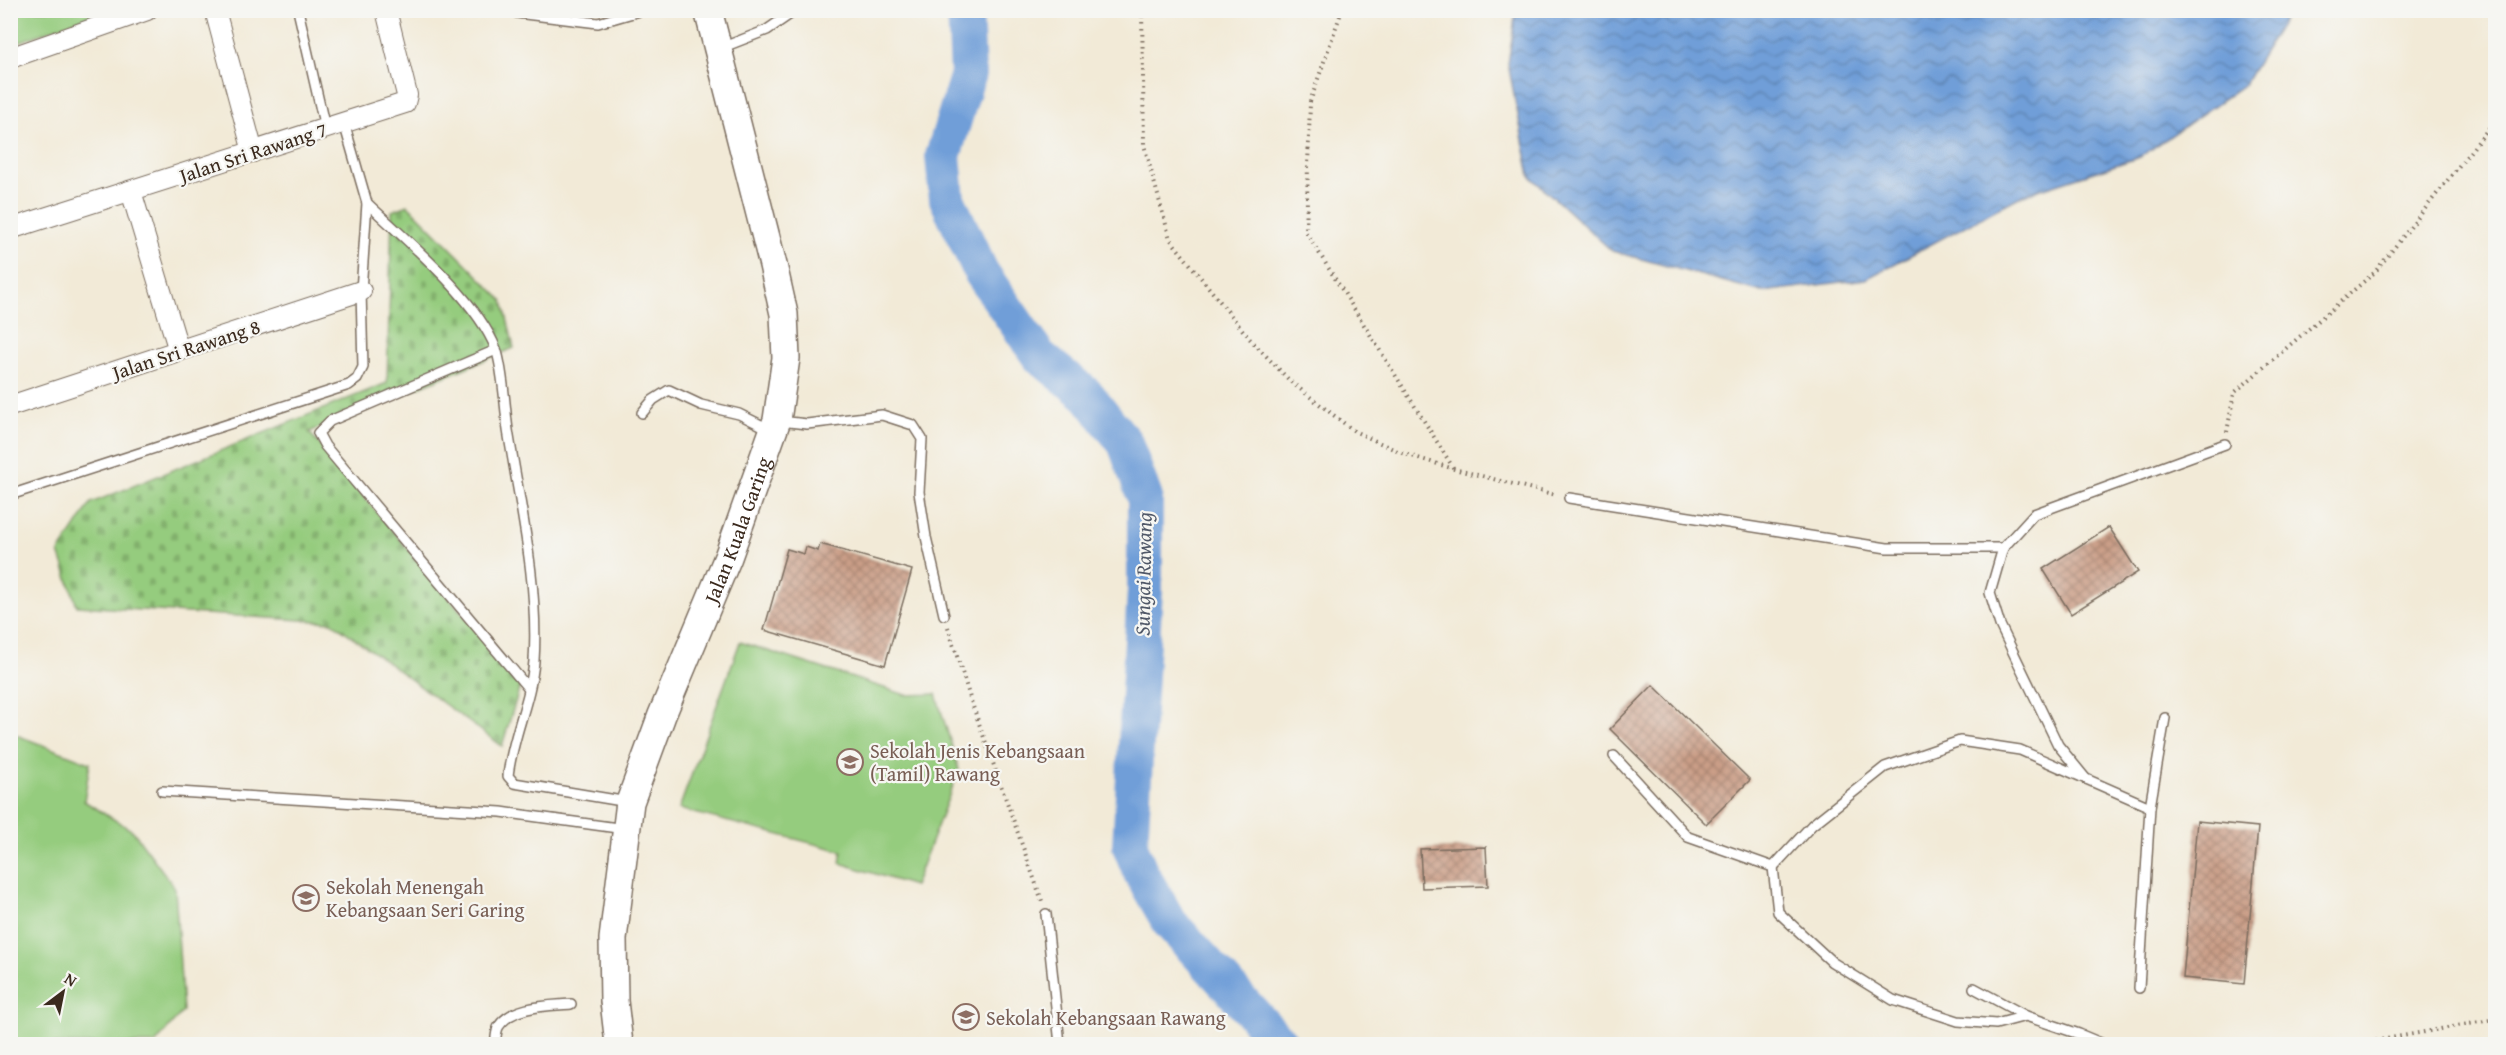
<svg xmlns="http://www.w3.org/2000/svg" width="2506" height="1055" font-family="'Gentium Book Plus',serif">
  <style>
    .grass { fill: #95cc7e; stroke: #687b4e; stroke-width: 1.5 }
    .cemetery { fill: url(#cemetery-stones); stroke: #687b4e; stroke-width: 1.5 }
    .water { fill: url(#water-waves); stroke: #55647b; stroke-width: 1.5 }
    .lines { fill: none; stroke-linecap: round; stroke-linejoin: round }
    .river { stroke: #6f9ed8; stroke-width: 36 }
    .building { fill: url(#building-cross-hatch) }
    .lane-casing { stroke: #7b6d5f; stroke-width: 12 }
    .street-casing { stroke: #7b6d5f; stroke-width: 22 }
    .secondary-casing { stroke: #7b6d5f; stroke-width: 30 }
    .path { stroke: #7b6d5f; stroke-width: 4; stroke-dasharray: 1.5 4.5; stroke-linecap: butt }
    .lane { stroke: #fff; stroke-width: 9 }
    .street { stroke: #fff; stroke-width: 20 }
    .secondary { stroke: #fff; stroke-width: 27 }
    .labels { text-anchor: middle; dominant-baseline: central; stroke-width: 4.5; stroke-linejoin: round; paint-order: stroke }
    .street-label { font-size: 20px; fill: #3b2a1e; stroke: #f6f6f2 }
    .education-label { font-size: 20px; fill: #785e54; stroke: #f6f6f2; text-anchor: start }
    .water-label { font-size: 21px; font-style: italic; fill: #505868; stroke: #f6f6f2 }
  </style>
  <defs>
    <pattern id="cemetery-stones" width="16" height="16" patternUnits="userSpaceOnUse" patternTransform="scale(1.5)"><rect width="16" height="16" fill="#95cc7e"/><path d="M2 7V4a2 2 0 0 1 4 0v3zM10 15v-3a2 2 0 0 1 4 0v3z" fill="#81af6c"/></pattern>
    <pattern id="water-waves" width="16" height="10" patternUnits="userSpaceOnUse" patternTransform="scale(1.5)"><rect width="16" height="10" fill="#6f9ed8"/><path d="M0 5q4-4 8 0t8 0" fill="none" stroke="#5c81af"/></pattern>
    <pattern id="building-cross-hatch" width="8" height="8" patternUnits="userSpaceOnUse" patternTransform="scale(1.5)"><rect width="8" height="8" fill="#ca9e87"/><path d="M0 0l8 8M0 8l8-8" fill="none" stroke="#a5816e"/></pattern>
  </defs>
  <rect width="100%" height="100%" fill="#f6f6f2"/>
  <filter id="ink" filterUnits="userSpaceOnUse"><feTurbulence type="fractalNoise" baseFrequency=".0167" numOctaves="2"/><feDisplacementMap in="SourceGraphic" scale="12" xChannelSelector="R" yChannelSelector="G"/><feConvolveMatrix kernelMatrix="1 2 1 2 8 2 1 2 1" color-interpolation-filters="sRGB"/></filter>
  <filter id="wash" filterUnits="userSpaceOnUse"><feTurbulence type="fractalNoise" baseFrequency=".008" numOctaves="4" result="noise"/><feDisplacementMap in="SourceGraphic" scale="24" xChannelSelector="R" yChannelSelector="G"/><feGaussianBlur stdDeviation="1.35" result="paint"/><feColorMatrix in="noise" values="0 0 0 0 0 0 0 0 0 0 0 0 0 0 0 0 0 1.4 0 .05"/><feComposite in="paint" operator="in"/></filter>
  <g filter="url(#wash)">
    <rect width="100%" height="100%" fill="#f2ead7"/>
    <g class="grass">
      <path d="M11,10H102V11L11,45Z"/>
      <path d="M740,642L906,695L936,694L959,770L914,886L840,863L842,851L679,809Z"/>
      <path d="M11,733L90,763L84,801L133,831L175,888L183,1011L155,1044H11Z"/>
    </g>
    <path class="cemetery" d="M408,205L503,301L514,348L309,432L521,683L502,746L332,622L77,606L59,552L91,503L387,383L392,211Z"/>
    <path class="water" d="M1516,11V10L2289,11L2245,84L2140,157L2023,195L1866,279L1762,292L1612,251L1530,176L1508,64Z"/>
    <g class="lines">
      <path class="river" d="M965,10L968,74L943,156L947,199L981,272L1039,356L1088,396L1125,443L1145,498V590L1130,846L1141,873L1170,923L1281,1044"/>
    </g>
    <g id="blocks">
      <g class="building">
        <path d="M2109,527L2138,572L2071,614L2043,569Z"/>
        <path d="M820,544L912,570L885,665L764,630L787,549L804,554L806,547L818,551Z"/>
        <path d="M1653,685L1750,780L1706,824L1610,729Z"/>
        <path d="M2197,821L2258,827L2244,984L2183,978Z"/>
        <path d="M1486,847L1488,886L1422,888L1420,849Z"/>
      </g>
    </g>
  </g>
  <g filter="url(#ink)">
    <use href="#blocks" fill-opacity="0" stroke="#7b6d5f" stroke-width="1.5"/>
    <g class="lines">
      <defs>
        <g id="lane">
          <path d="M298,10L325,128"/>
          <path d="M517,13L598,23L643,10"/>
          <path d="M721,48L767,30L796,10"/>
          <path d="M367,203C407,241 476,298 496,349C503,367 505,409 508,430C520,506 539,584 534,661C531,700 512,737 508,776L514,783L628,802"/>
          <path d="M496,350L330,421L318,433L325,446L528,688"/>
          <path d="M642,413L653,400L669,390L701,405L739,414L771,430"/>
          <path d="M780,421L807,424L882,415L913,425L922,439L919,492L926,537L944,615"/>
          <path d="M10,495L349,385L357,379L363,367L361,291L367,203L344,123"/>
          <path d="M1569,498L1887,548H2003"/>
          <path d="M1614,756L1688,837L1773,867L1778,912L1832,962L1893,1000L1958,1021L1996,1024L2026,1016"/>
          <path d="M2086,779L2058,745L2000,625L1990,593L2003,548L2034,514L2225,444"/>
          <path d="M162,791L501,812L625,829"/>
          <path d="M1773,867L1812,825L1885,767L1960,741L2020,750L2150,807"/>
          <path d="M1046,914L1060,1044"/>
          <path d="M1974,988L2026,1016L2079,1034L2103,1044"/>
          <path d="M2139,988L2150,807L2165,718"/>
          <path d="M495,1044C496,1039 496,1030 499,1026C513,1005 550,1006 571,1004"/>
        </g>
        <g id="street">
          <path d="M215,10L253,152"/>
          <path d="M10,58L147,10"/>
          <path d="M131,191L179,351"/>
          <path d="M10,229L405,103L407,95L386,10"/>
          <path d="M10,406L361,291"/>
        </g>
        <g id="secondary">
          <path id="s1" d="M619,1044L614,1001L613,939L630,802L662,715L728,557L777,420L786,358L784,314L773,265L708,10"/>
        </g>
      </defs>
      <use href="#lane" class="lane-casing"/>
      <use href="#street" class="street-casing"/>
      <use href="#secondary" class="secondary-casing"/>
      <g class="path">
        <path d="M1142,10L1144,145L1170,239L1249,338L1291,382L1354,431L1402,453L1454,469L1556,495"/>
        <path d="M1342,10L1310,102L1306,232L1454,469"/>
        <path d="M2227,432L2234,393L2375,272L2496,119"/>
        <path d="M948,627L970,698L1042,901"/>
        <path d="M2358,1044L2496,1019"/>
      </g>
      <use href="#lane" class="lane"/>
      <use href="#street" class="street"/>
      <use href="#secondary" class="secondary"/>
    </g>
  </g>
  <defs>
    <symbol id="school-ring" viewBox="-11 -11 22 22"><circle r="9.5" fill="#f6f6f2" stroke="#8d6e63" stroke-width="1.5"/><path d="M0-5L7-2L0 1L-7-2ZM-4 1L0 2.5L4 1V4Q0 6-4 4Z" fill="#8d6e63"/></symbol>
  </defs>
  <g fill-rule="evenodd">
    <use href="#school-ring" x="835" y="747" width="30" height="30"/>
    <use href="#school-ring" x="291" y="883" width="30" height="30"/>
    <use href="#school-ring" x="951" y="1002" width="30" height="30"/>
  </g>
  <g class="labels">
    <g class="street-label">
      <text transform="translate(253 152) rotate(-18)">Jalan Sri Rawang 7</text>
      <text transform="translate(186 349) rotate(-18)">Jalan Sri Rawang 8</text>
      <text stroke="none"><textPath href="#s1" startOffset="536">Jalan Kuala Garing</textPath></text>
    </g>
    <g class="education-label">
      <text x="870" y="750">Sekolah Jenis Kebangsaan<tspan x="870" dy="23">(Tamil) Rawang</tspan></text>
      <text x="326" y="886">Sekolah Menengah<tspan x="326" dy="23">Kebangsaan Seri Garing</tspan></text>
      <text x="986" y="1017">Sekolah Kebangsaan Rawang</text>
    </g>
    <g class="water-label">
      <text transform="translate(1143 574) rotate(-89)">Sungai Rawang</text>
    </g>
  </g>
  <rect width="2506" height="1055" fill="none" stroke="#f6f6f2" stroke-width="36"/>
  <g transform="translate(63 992) rotate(32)" stroke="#f6f6f2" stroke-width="4.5" paint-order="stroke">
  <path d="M0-4.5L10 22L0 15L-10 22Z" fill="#3b2a1e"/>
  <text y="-9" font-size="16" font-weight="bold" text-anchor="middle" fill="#3b2a1e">N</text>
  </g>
</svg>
